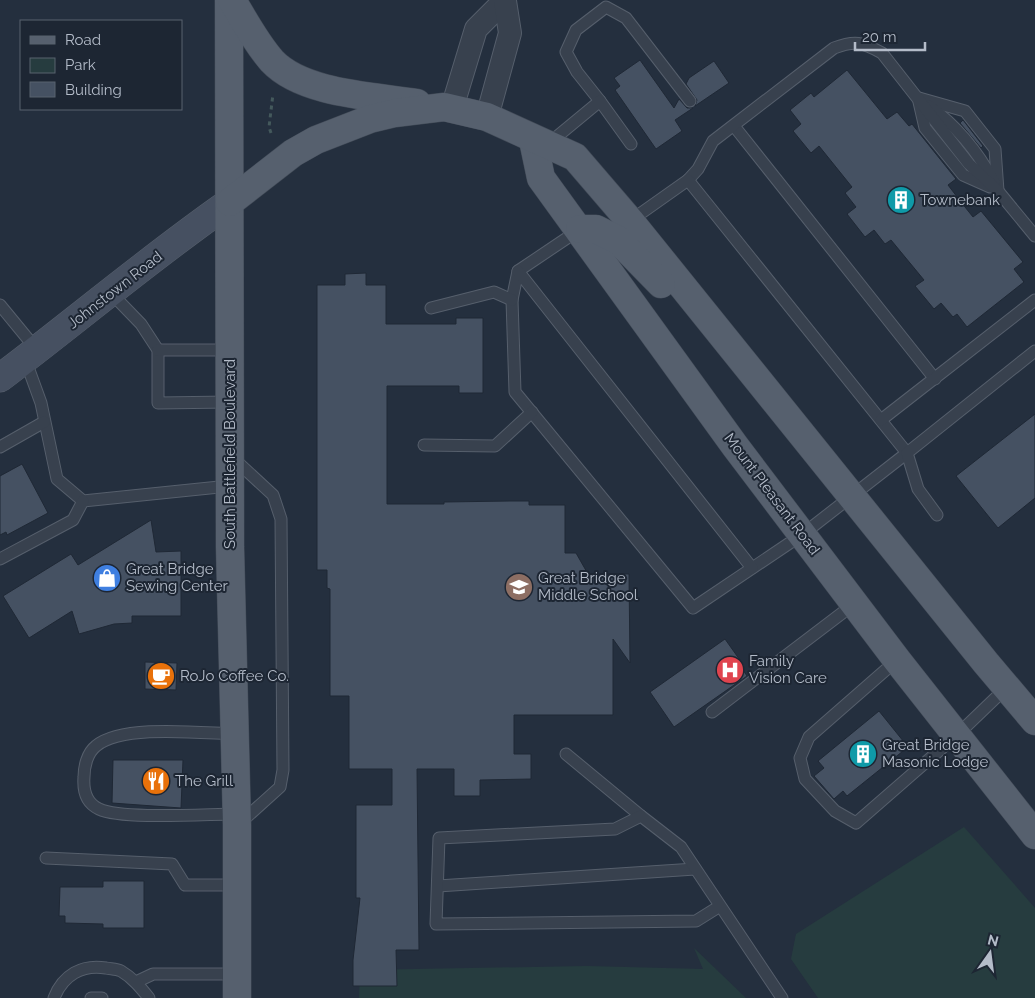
<svg xmlns="http://www.w3.org/2000/svg" width="1035" height="998" font-family="Raleway,sans-serif">
  <style>
    .green { fill: #263c3f }
    .building { fill: #455162; stroke: #1f2835 }
    .lines { fill: none; stroke-linecap: round; stroke-linejoin: round }
    .lane-casing { stroke: #565f6c; stroke-width: 13 }
    .street-casing { stroke: #565f6c; stroke-width: 24 }
    .secondary-casing { stroke: #565f6c; stroke-width: 29 }
    .primary-casing { stroke: #414a57; stroke-width: 29 }
    .path { stroke: #44595c; stroke-width: 3; stroke-dasharray: 4 4; stroke-linecap: butt }
    .lane { stroke: #38414e; stroke-width: 11 }
    .street { stroke: #38414e; stroke-width: 22 }
    .secondary { stroke: #465061; stroke-width: 28 }
    .primary { stroke: #56606e; stroke-width: 28 }
    .labels { text-anchor: middle; dominant-baseline: central; stroke-width: 4; stroke-linejoin: round; paint-order: stroke }
    .poi-label { font-size: 15px; fill: #b4bcc9; stroke: #1d2633; text-anchor: start }
    .street-label { font-size: 15px; fill: #b4bcc9; stroke: #1d2633 }
  </style>
  <rect width="100%" height="100%" fill="#242f3e"/>
  <g class="green">
    <path d="M964,827L1035,908V998H818L791,959L796,934Z"/>
    <path d="M694,948L746,998H359L360,970L587,966L703,969Z"/>
  </g>
  <g class="building">
    <path d="M640,60L674,108L679,99L687,108H693L675,120L682,131L656,149L615,90L620,86L614,78Z"/>
    <path d="M714,61L729,83L695,106L697,100L686,84L689,78Z"/>
    <path d="M847,70L887,119L897,112L909,126L912,124L956,179L948,185L961,202L973,217L981,211L1023,262L1014,269L1024,282L967,327L957,314L953,317L941,303L934,309L915,286L924,280L891,240L885,244L874,230L865,237L847,214L856,207L845,193L852,187L819,146L811,153L793,131L801,124L790,110L811,93L814,97Z"/>
    <path d="M963,120L983,146L981,148L960,123Z"/>
    <path d="M366,273V285H386V324H456V318H483V393H459V386H387V504H444V502L510,501H529V505H565V553H576L588,574H629L630,663L613,639V715H514V754H531V779L480,780V796H454V769H417L419,950H396L397,986H353V960L360,898H356V805H392V769H349V696H330V589L327,588V570H317V285H345V274Z"/>
    <path d="M1035,414V498L998,528L956,476Z"/>
    <path d="M22,464L48,513L7,535L6,532L0,535V476Z"/>
    <path d="M151,520L156,552L181,551V616H132V623L114,624L79,634L72,611L29,638L3,596L71,554L78,565Z"/>
    <path d="M725,639L742,663L740,665L747,676L674,727L650,692Z"/>
    <path d="M145,662L177,663L176,690L145,689Z"/>
    <path d="M879,711L908,747L847,796L843,791L834,799L814,776L824,768L818,761Z"/>
    <path d="M113,760H183L181,808L112,803Z"/>
    <path d="M103,881H144V928H103V924L65,923V916H59L60,887H103Z"/>
  </g>
  <g class="lines">
    <defs>
      <g id="lane">
        <path d="M919,98L965,111L995,149L998,191"/>
        <path d="M600,101L577,72L566,52L576,30L606,7L626,18L690,101"/>
        <path d="M919,102L925,128L963,175L990,187"/>
        <path d="M929,106C957,126 978,152 994,182"/>
        <path d="M734,126L935,379"/>
        <path d="M548,144L600,101L631,144"/>
        <path d="M688,180L698,169L713,141L834,48C855,40 862,42 882,53L969,164L998,191L1035,236"/>
        <path d="M579,230L518,271L512,300L515,392L693,608L803,534L907,453L688,180L630,221"/>
        <path d="M518,271L752,568"/>
        <path d="M111,293L141,324L158,350V403L229,402"/>
        <path d="M0,305L37,350"/>
        <path d="M431,308L494,292L512,300"/>
        <path d="M158,350H229"/>
        <path d="M25,359L41,403L57,479L83,501L229,486"/>
        <path d="M881,420L1035,300"/>
        <path d="M424,445L495,446L532,412"/>
        <path d="M0,447L44,422"/>
        <path d="M233,458L273,495L281,519L283,770L280,787L240,823"/>
        <path d="M937,515L918,489L907,453L1035,351"/>
        <path d="M0,559L73,520L83,501"/>
        <path d="M897,660L809,737L800,758L805,779L835,811L856,823L957,735L1007,687"/>
        <path d="M712,712L854,604"/>
        <path d="M234,734C201,733 122,724 96,746C87,753 84,767 84,777C83,790 86,803 99,809C122,820 207,814 236,814"/>
        <path d="M566,754L641,816"/>
        <path d="M46,858L172,864L185,885H237"/>
        <path d="M438,886L695,869"/>
        <path d="M720,906L696,921L436,924L439,838L615,829L641,816L681,847L782,998"/>
        <path d="M136,982L153,974H237"/>
        <path d="M54,998C63,975 82,964 106,968C111,969 117,969 121,971C133,978 141,988 149,998"/>
        <path d="M91,998H102"/>
      </g>
      <g id="street">
        <path d="M452,108L476,29L505,0"/>
        <path d="M487,117L510,33L505,1"/>
      </g>
      <path id="secondary" d="M0,378C77,320 151,257 230,202"/>
      <g id="primary">
        <path d="M229,0L230,547L237,825V998"/>
        <path d="M232,0C244,20 256,43 272,61C303,94 374,96 417,103"/>
        <path d="M533,140L541,178L735,446L897,660L1035,835"/>
        <path d="M230,202L293,153L316,140L370,119L395,113L444,107L487,117L575,157L630,221L986,663L1035,721"/>
        <path d="M580,229H596L618,240L661,284"/>
      </g>
    </defs>
    <use href="#lane" class="lane-casing"/>
    <use href="#street" class="street-casing"/>
    <use href="#secondary" class="secondary-casing"/>
    <use href="#primary" class="primary-casing"/>
    <path class="path" d="M271,133L269,127L273,94"/>
    <use href="#lane" class="lane"/>
    <use href="#street" class="street"/>
    <use href="#secondary" class="secondary"/>
    <use href="#primary" class="primary"/>
  </g>
  <defs>
    <symbol id="building-disc" viewBox="-11 -11 22 22"><circle r="9.5" fill="#0f9aa8" stroke="#1d2633"/><path d="M-4-6H4V6H1V3H-1V6H-4ZM-2.5-4.3h1.7v1.8h-1.7ZM.8-4.3h1.7v1.8H.8ZM-2.5-1h1.7V.8h-1.7ZM.8-1h1.7V.8H.8Z" fill="#fff"/></symbol>
    <symbol id="shop-disc" viewBox="-11 -11 22 22"><circle r="9.5" fill="#3f7fe0" stroke="#1d2633"/><path d="M-5-2.5h2.3a2.7 3.5 0 0 1 5.4 0H5L5.5 6h-11ZM-1.5-2.5h3a1.5 2.3 0 0 0-3 0Z" fill="#fff"/></symbol>
    <symbol id="school-disc" viewBox="-11 -11 22 22"><circle r="9.5" fill="#8d6e63" stroke="#1d2633"/><path d="M0-5L7-2L0 1L-7-2ZM-4 1L0 2.5L4 1V4Q0 6-4 4Z" fill="#fff"/></symbol>
    <symbol id="hospital-disc" viewBox="-11 -11 22 22"><circle r="9.5" fill="#e0444e" stroke="#1d2633"/><path d="M-5-5h3v3.5h4V-5h3V5h-3V1.5h-4V5h-3Z" fill="#fff"/></symbol>
    <symbol id="cafe-disc" viewBox="-11 -11 22 22"><circle r="9.5" fill="#e8710a" stroke="#1d2633"/><path d="M-5.5-4.5H6V0H3Q3 3.5 0 3.5H-2.5Q-5.5 3.5-5.5 0ZM3-3.2v2h1.7v-2ZM-6 4.5H4V6H-6Z" fill="#fff"/></symbol>
    <symbol id="restaurant-disc" viewBox="-11 -11 22 22"><circle r="9.5" fill="#e8710a" stroke="#1d2633"/><path d="M-5-6h1v4h1v-4h1v4h1v-4h1v5L-1.5 .5V6h-2V.5L-5-1ZM5-6V6H3V1.5H1.5Q1.5-4 5-6Z" fill="#fff"/></symbol>
  </defs>
  <g fill-rule="evenodd">
    <use href="#building-disc" x="885" y="184" width="32" height="32"/>
    <use href="#shop-disc" x="91" y="562" width="32" height="32"/>
    <use href="#school-disc" x="503" y="571" width="32" height="32"/>
    <use href="#hospital-disc" x="714" y="654" width="32" height="32"/>
    <use href="#cafe-disc" x="145" y="660" width="32" height="32"/>
    <use href="#building-disc" x="847" y="738" width="32" height="32"/>
    <use href="#restaurant-disc" x="140" y="765" width="32" height="32"/>
  </g>
  <g class="labels">
    <g class="poi-label">
      <text x="920" y="200">Townebank</text>
      <text x="126" y="569">Great Bridge<tspan x="126" dy="17">Sewing Center</tspan></text>
      <text x="538" y="578">Great Bridge<tspan x="538" dy="17">Middle School</tspan></text>
      <text x="749" y="661">Family<tspan x="749" dy="17">Vision Care</tspan></text>
      <text x="180" y="676">RoJo Coffee Co.</text>
      <text x="882" y="745">Great Bridge<tspan x="882" dy="17">Masonic Lodge</tspan></text>
      <text x="175" y="781">The Grill</text>
    </g>
    <g class="street-label">
      <text transform="translate(115 290) rotate(-38)">Johnstown Road</text>
      <text transform="translate(230 454) rotate(-90)">South Battlefield Boulevard</text>
      <text transform="translate(772 494) rotate(53)">Mount Pleasant Road</text>
    </g>
  </g>
  <rect x="20" y="20" width="162" height="90" fill="#1d2633" stroke="#59626f"/>
  <rect x="30" y="36" width="25" height="8" fill="#56606e" stroke="#59626f"/>
  <text x="65" y="45" font-size="15" fill="#b4bcc9">Road</text>
  <rect x="30" y="58" width="25" height="15" fill="#263c3f" stroke="#59626f"/>
  <text x="65" y="70" font-size="15" fill="#b4bcc9">Park</text>
  <rect x="30" y="82" width="25" height="15" fill="#455162" stroke="#59626f"/>
  <text x="65" y="95" font-size="15" fill="#b4bcc9">Building</text>
  <g transform="translate(990 953) rotate(14)" stroke="#1d2633" stroke-width="4" paint-order="stroke">
  <path d="M0-4L9 19L0 12L-9 19Z" fill="#b4bcc9"/>
  <text y="-8" font-size="14" font-weight="bold" text-anchor="middle" fill="#b4bcc9">N</text>
  </g>
  <path d="M855 42v8h70v-8" fill="none" stroke="#b4bcc9" stroke-width="2.5"/>
  <text x="862" y="42" font-size="15" fill="#b4bcc9" stroke="#1d2633" stroke-width="4" paint-order="stroke">20 m</text>
</svg>
